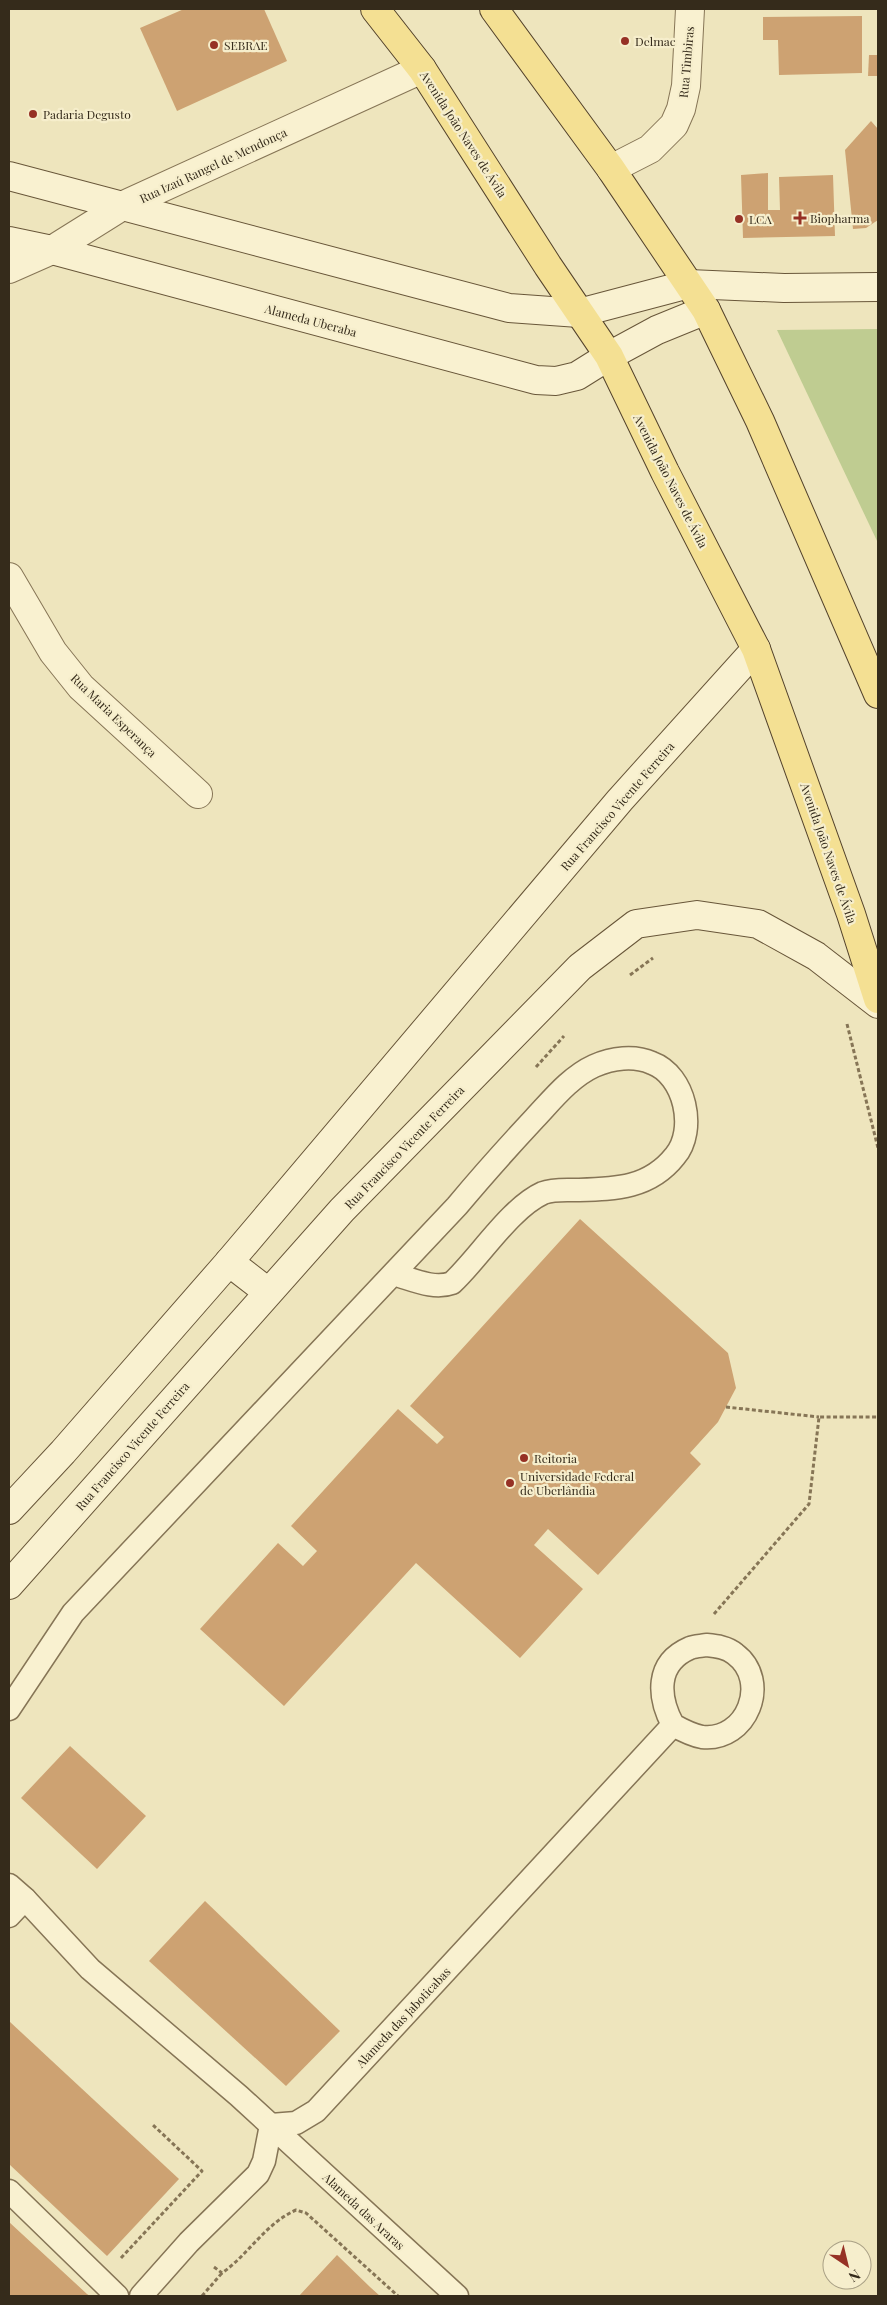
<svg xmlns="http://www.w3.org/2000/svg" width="887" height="2305" font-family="'Playfair Display',serif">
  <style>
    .green { fill: #bfcc91 }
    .building { fill: #cda272 }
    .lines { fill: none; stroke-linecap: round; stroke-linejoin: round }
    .service-casing { stroke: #867556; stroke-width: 25 }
    .minor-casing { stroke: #867556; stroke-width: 30 }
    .tertiary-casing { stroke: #867556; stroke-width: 30 }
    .secondary-casing { stroke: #685639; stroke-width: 30 }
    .primary-casing { stroke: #53422b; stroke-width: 30 }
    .path { stroke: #867556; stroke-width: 3; stroke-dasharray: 4 2.5; stroke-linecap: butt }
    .service { stroke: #f9f1d0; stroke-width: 22 }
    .minor { stroke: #f9f1d0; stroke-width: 28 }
    .tertiary { stroke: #f9f1d0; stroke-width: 28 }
    .secondary { stroke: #f9f1d0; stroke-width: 28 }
    .primary { stroke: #f4e093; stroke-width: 28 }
    .poi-dot { fill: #963125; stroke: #f6eecc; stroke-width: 2 }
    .labels { text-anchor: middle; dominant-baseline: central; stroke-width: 4.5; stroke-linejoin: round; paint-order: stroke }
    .poi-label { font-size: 12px; fill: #352b1b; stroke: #f6eecc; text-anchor: start }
    .street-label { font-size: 12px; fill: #352b1b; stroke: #f6eecc }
  </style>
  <rect width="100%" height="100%" fill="#eee5bd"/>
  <path class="green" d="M878,329V543L777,330Z"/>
  <g class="building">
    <path d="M184,9H264L287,61L177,111L140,28Z"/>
    <path d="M862,16V73L779,75L778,40H763V17Z"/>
    <path d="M869,55H878V76H868Z"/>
    <path d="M871,121L878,129V220L866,228L853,229L845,150Z"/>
    <path d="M768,173V210H780L779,177L833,175L835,236L743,238L741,175Z"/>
    <path d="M580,1219L728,1353L736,1388L718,1422L690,1453L701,1464L598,1575L548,1529L534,1545L583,1589L520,1658L416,1563L284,1706L200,1629L278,1543L303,1566L317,1551L291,1526L398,1409L437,1444L444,1437L410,1406Z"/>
    <path d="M70,1746L146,1816L97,1869L21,1798Z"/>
    <path d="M205,1901L340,2031L286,2086L149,1961Z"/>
    <path d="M9,2021L179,2179L107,2256L9,2164Z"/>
    <path d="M9,2222L87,2294L90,2296H9Z"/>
    <path d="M337,2255L370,2287L380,2296H299Z"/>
  </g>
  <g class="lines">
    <defs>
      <g id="service">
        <path d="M706,1645C716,1646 727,1647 735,1654C771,1681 747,1742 702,1737C691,1735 682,1730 673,1725C658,1697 655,1663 690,1648C695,1646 701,1646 706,1645Z"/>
        <path d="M9,1709L73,1613L457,1206C482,1176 508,1147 535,1118C552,1100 570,1077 594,1066C612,1058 634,1055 652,1063C685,1075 697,1130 675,1156C649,1189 614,1189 576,1190C565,1190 553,1189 543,1193C510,1208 479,1258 452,1283C433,1290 412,1279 393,1274"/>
        <path d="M9,1885L25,1899L90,1969L239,2096L457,2296"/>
        <path d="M9,1916L25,1899"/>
        <path d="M9,2191L117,2296"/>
        <path d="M141,2296L189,2242L258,2174L264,2161L271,2125L296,2123L316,2111L673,1725"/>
      </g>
      <g id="minor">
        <path d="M9,269L52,250L124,205L422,69"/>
        <path d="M9,577L53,652L81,687L198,794"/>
      </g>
      <path id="tertiary" d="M611,169L650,149L674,125L681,109L686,86L690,9"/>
      <g id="secondary">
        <path d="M9,176L509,308L579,313L689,284L784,288L878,287"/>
        <path d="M9,241L52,250L536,380L556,381L577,376L609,356L657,330L706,310"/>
        <path d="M229,1262L268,1292"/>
        <path d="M9,1510L63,1452L229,1262L620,800L756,649"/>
        <path d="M9,1585L342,1210L580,967L636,924L697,915L758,924L816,956L878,1004"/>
      </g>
      <g id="primary">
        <path d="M375,9L422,69L548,266L609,356L665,472L756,649L851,914L878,999"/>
        <path d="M494,9L611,169L706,310L760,421L878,694"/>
      </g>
    </defs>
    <use href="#service" class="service-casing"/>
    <use href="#minor" class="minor-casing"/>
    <use href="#tertiary" class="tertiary-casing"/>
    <use href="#secondary" class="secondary-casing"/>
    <use href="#primary" class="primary-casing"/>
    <g class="path">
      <path d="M630,975L653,958"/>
      <path d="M847,1024L878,1148"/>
      <path d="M536,1067L564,1036"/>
      <path d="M726,1407L819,1417"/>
      <path d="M714,1614L809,1504L819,1417H878"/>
      <path d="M121,2258L202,2171L153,2125"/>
      <path d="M214,2267L222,2273C248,2255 266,2223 296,2210L306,2213L398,2296"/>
      <path d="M202,2296L222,2273"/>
    </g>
    <use href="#service" class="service"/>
    <use href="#minor" class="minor"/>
    <use href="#tertiary" class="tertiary"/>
    <use href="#secondary" class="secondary"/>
    <use href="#primary" class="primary"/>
  </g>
  <g class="poi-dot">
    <circle cx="625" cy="41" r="5"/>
    <circle cx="214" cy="45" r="5"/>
    <circle cx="33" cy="114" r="5"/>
    <path d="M797.5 210.5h5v5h5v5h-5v5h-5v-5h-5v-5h5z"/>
    <circle cx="739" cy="219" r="5"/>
    <circle cx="524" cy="1458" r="5"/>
    <circle cx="510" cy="1483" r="5"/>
  </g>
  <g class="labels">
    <g class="poi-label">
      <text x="635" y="41">Delmac</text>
      <text x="224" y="45">SEBRAE</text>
      <text x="43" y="114">Padaria Degusto</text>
      <text x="810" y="218">Biopharma</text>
      <text x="749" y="219">LCA</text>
      <text x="534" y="1458">Reitoria</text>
      <text x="520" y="1476">Universidade Federal<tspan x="520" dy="14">de Uberlândia</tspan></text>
    </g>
    <g class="street-label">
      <text transform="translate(686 62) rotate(-85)">Rua Timbiras</text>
      <text transform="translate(464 134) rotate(57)">Avenida João Naves de Ávila</text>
      <text transform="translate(213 165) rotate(-25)">Rua Izaú Rangel de Mendonça</text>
      <text transform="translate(311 320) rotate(15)">Alameda Uberaba</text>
      <text transform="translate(671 481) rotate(63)">Avenida João Naves de Ávila</text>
      <text transform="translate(114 715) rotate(44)">Rua Maria Esperança</text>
      <text transform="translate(617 806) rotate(-49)">Rua Francisco Vicente Ferreira</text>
      <text transform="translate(829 853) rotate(71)">Avenida João Naves de Ávila</text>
      <text transform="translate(404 1147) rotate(-46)">Rua Francisco Vicente Ferreira</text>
      <text transform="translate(132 1446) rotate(-49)">Rua Francisco Vicente Ferreira</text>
      <text transform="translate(403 2017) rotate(-47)">Alameda das Jaboticabas</text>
      <text transform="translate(364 2211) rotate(43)">Alameda das Araras</text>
    </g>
  </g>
  <rect width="887" height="2305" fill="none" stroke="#352b1b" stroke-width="20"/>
  <g transform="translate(847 2265) rotate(145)"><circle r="24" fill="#f6eecc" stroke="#a9a085"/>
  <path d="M0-4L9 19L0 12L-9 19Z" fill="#963125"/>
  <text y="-8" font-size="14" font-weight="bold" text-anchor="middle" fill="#352b1b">N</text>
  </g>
</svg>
